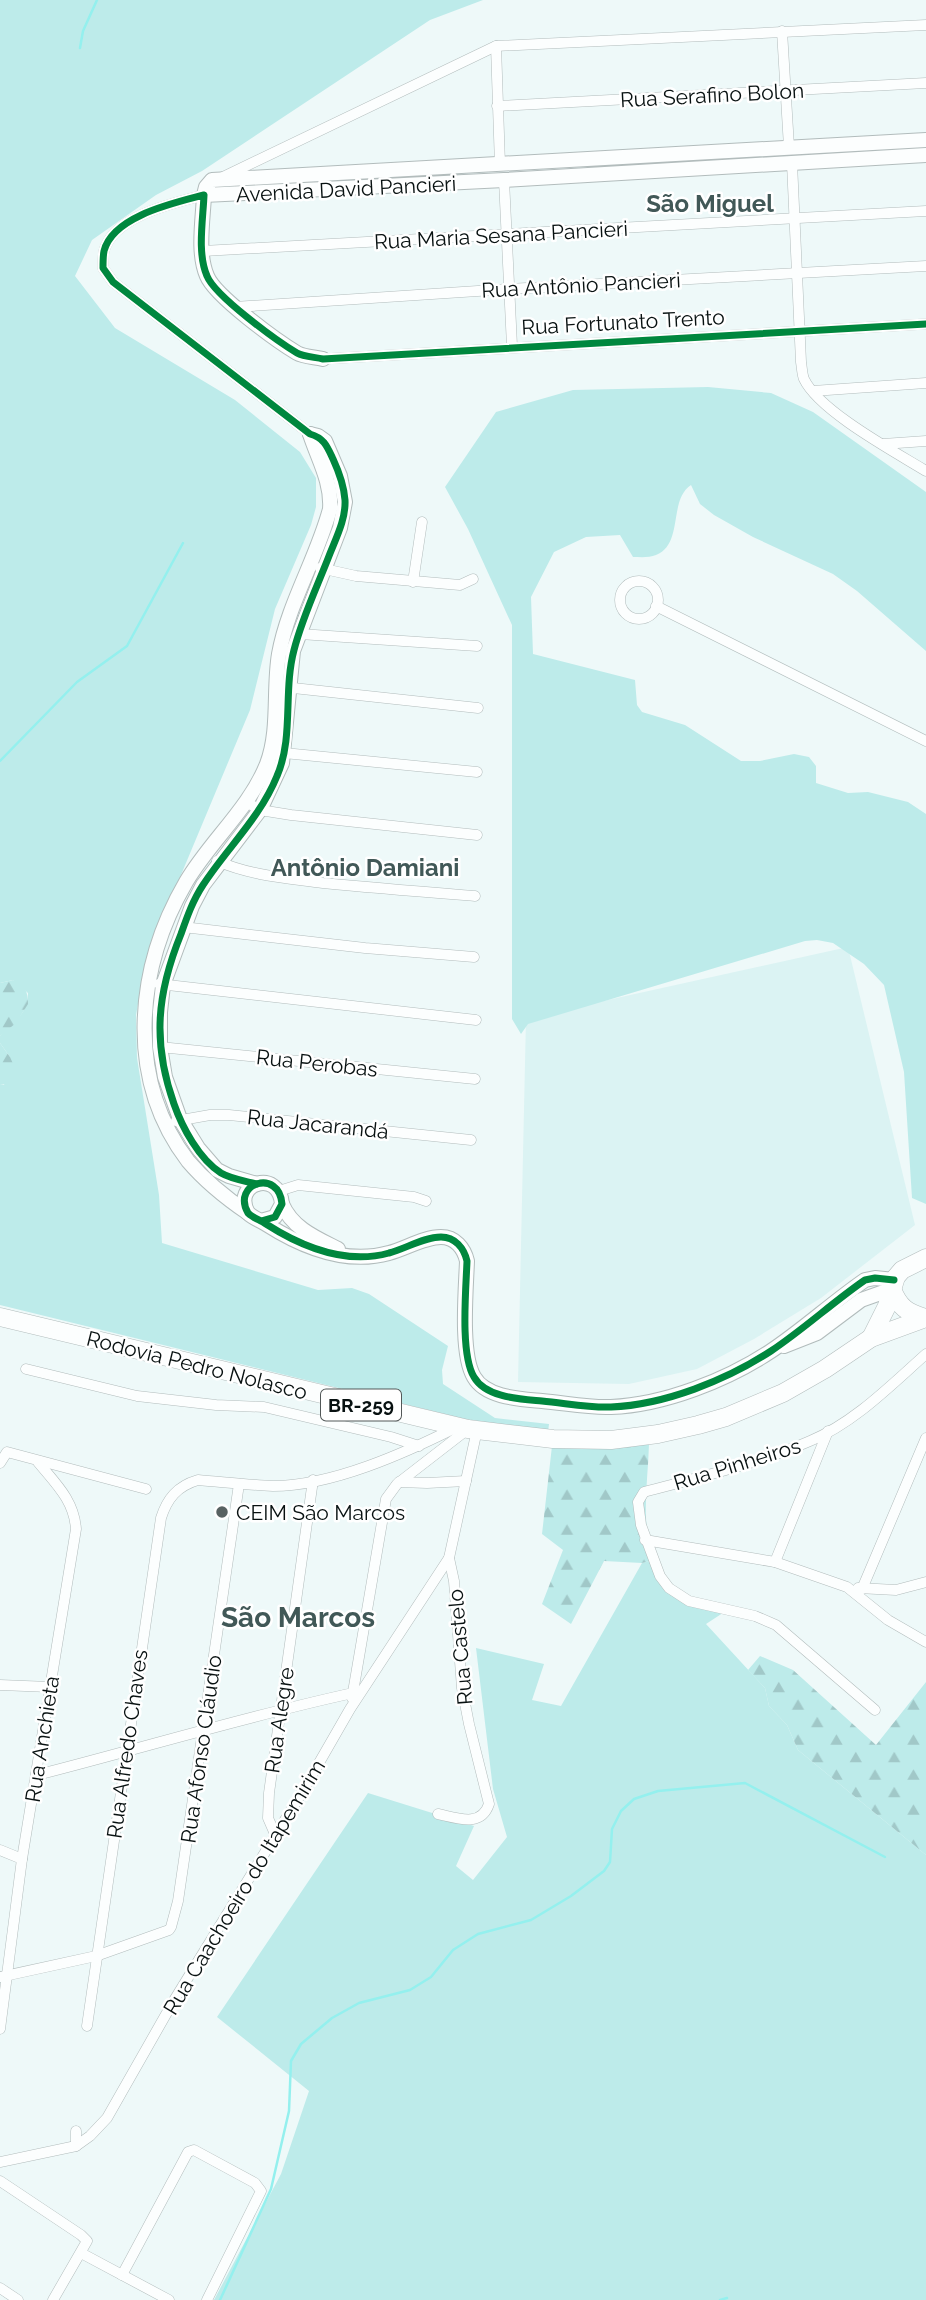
<svg xmlns="http://www.w3.org/2000/svg" width="926" height="2300" font-family="Raleway,sans-serif">
  <style>
    .built { fill: #dbf3f3 }
    .grass { fill: #bdebea }
    .forest { fill: url(#forest-firs) }
    .lines { fill: none; stroke-linecap: round; stroke-linejoin: round }
    .stream { stroke: #94f0ee; stroke-width: 2.5 }
    .street-casing { stroke: #b2bcbc; stroke-width: 11 }
    .secondary-casing { stroke: #b2bcbc; stroke-width: 16 }
    .highway-casing { stroke: #b2bcbc; stroke-width: 19 }
    .street { stroke: #fcfefe; stroke-width: 10 }
    .secondary { stroke: #fcfefe; stroke-width: 14 }
    .highway { stroke: #fcfefe; stroke-width: 18 }
    .cycleway-casing { stroke: #fff; stroke-width: 11 }
    .cycleway { stroke: #00873e; stroke-width: 7 }
    .poi-dot { fill: #586262; stroke: #fff; stroke-width: 2.5 }
    .labels { text-anchor: middle; dominant-baseline: central; stroke-width: 5; stroke-linejoin: round; paint-order: stroke }
    .shield { fill: #fff; stroke: #525858; stroke-width: 2 }
    .shield-label { font-size: 19px; font-weight: bold; fill: #081111 }
    .street-label { font-size: 21px; fill: #081111; stroke: #fff }
    .poi-label { font-size: 21px; fill: #081111; stroke: #fff; text-anchor: start }
    .quarter-label { font-size: 24px; font-weight: bold; fill: #415857; stroke: #fff }
    .district-label { font-size: 28px; font-weight: bold; fill: #415857; stroke: #fff }
  </style>
  <defs>
    <pattern id="forest-firs" width="22" height="20" patternUnits="userSpaceOnUse" patternTransform="scale(1.75)"><rect width="22" height="20" fill="#bdebea"/><path d="M5 1l3.5 6h-7zM16 11l3.5 6h-7z" fill="#a1c8c8"/></pattern>
  </defs>
  <rect width="100%" height="100%" fill="#eef9f9"/>
  <path class="built" d="M848,947L915,1225L821,1298L754,1339L697,1369L629,1384L518,1382L526,1018Z"/>
  <g class="grass">
    <path d="M0,0H483L430,20L202,171L156,195L92,240L75,276L115,328L235,400L300,452L316,478V507L311,525L275,609L250,710L155,937L143,976L136,1015L137,1058L159,1195L162,1243L318,1290L352,1288L369,1294L448,1346L442,1370L443,1384L495,1418L549,1424L548,1432L465,1419L0,1305V1085H4L10,1057L0,1043V1036C12,1021 28,1016 28,993L13,980L0,983Z"/>
    <path d="M708,387L771,393L813,412L926,492V651L857,591L833,574L753,537L714,515L700,504L691,485C668,500 684,544 656,555C649,558 640,557 633,557L620,535L586,537L554,552L531,597L533,654L635,680L637,705L642,712L685,725L741,761H760L794,754L809,757L816,766V783L848,793L868,792L908,802L926,814V1204L912,1198L904,1072L884,985L864,964L833,943L817,940L805,941L528,1024L521,1034L512,1019V625L468,529L445,487L496,412L573,390Z"/>
    <path d="M654,1560L685,1604L732,1607L706,1624L765,1688L769,1706L787,1725L798,1750L926,1855V2300H214L281,2174L309,2091L217,2017L368,1793L474,1826L456,1866L473,1880L507,1837L493,1789L476,1648L544,1664L532,1700L561,1706L642,1563Z"/>
  </g>
  <g class="forest">
    <path d="M13,980C25,984 28,992 28,1004L16,1023L0,1036V983Z"/>
    <path d="M0,1043L10,1057L14,1066C11,1074 10,1085 0,1085Z"/>
    <path d="M649,1444C648,1483 640,1523 654,1560L642,1563L604,1561L571,1624L542,1604L563,1550L542,1534L552,1446Z"/>
    <path d="M760,1656L793,1670L876,1745L926,1682V1855L798,1750L787,1725L769,1706L765,1688L748,1670Z"/>
  </g>
  <g class="lines">
    <g class="stream">
      <path d="M80,48L83,31L97,0"/>
      <path d="M0,761L77,682L127,646L183,543"/>
      <path d="M220,2300L271,2189L289,2111L291,2061L301,2044L332,2018L359,2003L410,1990L431,1977L453,1950L478,1934L531,1920L571,1896L604,1871L610,1862L612,1829L621,1811L634,1799L658,1791L745,1783L885,1857"/>
      <path d="M720,2300L727,2298"/>
    </g>
    <defs>
      <g id="street">
        <path d="M782,31L789,147"/>
        <path d="M496,46L500,165"/>
        <path d="M497,106L926,83"/>
        <path d="M792,163L801,362C802,368 802,374 804,379C819,411 895,452 926,471"/>
        <path d="M223,177L496,46L926,25"/>
        <path d="M504,180L512,346"/>
        <path d="M204,195C174,203 113,216 104,251C103,256 103,262 103,268L113,282L310,434"/>
        <path d="M203,251L926,211"/>
        <path d="M235,307L508,289L926,266"/>
        <path d="M323,359L926,324"/>
        <path d="M813,391L926,383"/>
        <path d="M883,444L926,441"/>
        <path d="M320,568L356,576L460,585L473,579"/>
        <circle cx="639" cy="600" r="19"/>
        <path d="M413,582L422,522"/>
        <path d="M656,606L926,741"/>
        <path d="M300,634L477,646"/>
        <path d="M284,687L478,708"/>
        <path d="M284,753L477,772"/>
        <path d="M246,802L260,810L291,815L477,835"/>
        <path d="M217,861C252,876 287,878 323,883C374,888 425,892 475,896"/>
        <path d="M183,927L365,948L474,957"/>
        <path d="M159,984L476,1020"/>
        <path d="M160,1047L475,1079"/>
        <path d="M176,1121L210,1115H229L471,1140"/>
        <path d="M279,1191L298,1185L414,1197L426,1201"/>
        <path d="M26,1369L137,1396L216,1405L264,1407L391,1437L419,1446"/>
        <path d="M0,1463L7,1452L146,1489"/>
        <path d="M399,1482L427,1483L466,1481"/>
        <path d="M645,1540L775,1562L847,1587L888,1620L926,1642"/>
        <path d="M775,1562L828,1431"/>
        <path d="M858,1588L896,1590L926,1582"/>
        <path d="M862,1589L926,1438"/>
        <path d="M0,1685L50,1687"/>
        <path d="M352,1698L386,1499L397,1484L468,1429"/>
        <path d="M875,1710L776,1625L755,1616L689,1601L669,1588L660,1576L641,1525L638,1502L644,1492C700,1477 757,1464 810,1441C854,1423 891,1385 926,1354"/>
        <path d="M37,1775C143,1748 247,1716 353,1693"/>
        <path d="M438,1814C457,1818 481,1828 489,1804L469,1724L462,1688L454,1581L449,1558L477,1430"/>
        <path d="M275,1834L268,1818L269,1793L313,1480"/>
        <path d="M0,1850L22,1859"/>
        <path d="M0,1977L96,1956L169,1930L171,1927L178,1901L239,1484"/>
        <path d="M87,2026L161,1518C167,1499 177,1486 198,1480C223,1482 248,1485 273,1486C332,1486 405,1453 457,1427"/>
        <path d="M0,2029L22,1859L76,1529C74,1500 55,1483 38,1462"/>
        <path d="M76,2131V2146"/>
        <path d="M0,2162L76,2146L90,2136L107,2118L173,2002L304,1789L350,1709L449,1558"/>
        <path d="M0,2181L81,2235L87,2241L53,2300"/>
        <path d="M81,2253L169,2300"/>
        <path d="M122,2275L188,2152L194,2150L255,2183L261,2191L207,2300"/>
        <path d="M0,2288L18,2300"/>
      </g>
      <g id="secondary">
        <path d="M926,140L212,180L206,187L204,195L504,180L926,155"/>
        <path d="M204,195C203,220 197,253 207,276C215,296 277,341 297,353C304,357 315,357 323,359"/>
        <path d="M257,1184L229,1176L217,1170L198,1148L180,1119L165,1077L160,1047V1012L163,985L192,906L203,885L260,810L282,763L293,651L340,528L345,502L340,476L325,441L318,436L310,434"/>
        <path d="M282,1204C292,1228 316,1238 338,1249"/>
        <path d="M248,1213C226,1198 205,1181 188,1161C125,1078 136,968 186,882C210,841 249,809 267,764C280,730 273,690 279,654C288,604 317,558 330,509C332,482 318,459 310,434"/>
        <path d="M261,1221L275,1217L282,1204C279,1168 231,1183 248,1213C253,1218 260,1220 266,1224C302,1247 346,1265 389,1253C405,1249 424,1237 441,1237C455,1237 464,1248 467,1261C466,1289 460,1354 474,1377C486,1398 521,1399 542,1401C565,1403 589,1408 611,1407C664,1405 727,1380 771,1351C804,1329 833,1302 865,1280L875,1278L894,1280"/>
        <path d="M784,1346L817,1333L861,1300L892,1289"/>
      </g>
      <g id="highway">
        <path d="M892,1289C899,1307 907,1313 926,1318"/>
        <path d="M0,1317L468,1429L553,1439L611,1440L658,1434L698,1425L726,1417L783,1393L825,1369L871,1338L926,1318"/>
        <path d="M871,1338L887,1306L896,1277L902,1270L926,1258"/>
      </g>
    </defs>
    <use href="#street" class="street-casing"/>
    <use href="#secondary" class="secondary-casing"/>
    <use href="#highway" class="highway-casing"/>
    <use href="#street" class="street"/>
    <use href="#secondary" class="secondary"/>
    <use href="#highway" class="highway"/>
    <defs>
      <g id="cycleway">
        <path d="M257,1184C245,1181 231,1179 221,1173C199,1159 182,1127 174,1104C152,1042 157,993 181,934C187,917 193,900 203,885C227,848 260,818 277,776C294,737 283,691 294,650C302,618 317,587 329,556C336,538 346,519 345,500C344,486 339,472 333,459C327,446 324,438 310,434L113,282L103,268C103,262 103,256 104,251C113,216 174,203 204,195C203,220 197,253 207,276C215,296 277,341 297,353C304,357 315,357 323,359L926,324"/>
        <path d="M261,1221L275,1217L282,1204C279,1168 231,1183 248,1213C253,1218 260,1220 266,1224C302,1247 346,1265 389,1253C405,1249 424,1237 441,1237C455,1237 464,1248 467,1261C466,1289 460,1354 474,1377C486,1398 521,1399 542,1401C565,1403 589,1408 611,1407C664,1405 727,1380 771,1351C804,1329 833,1302 865,1280L875,1278L894,1280"/>
      </g>
    </defs>
    <use href="#cycleway" class="cycleway-casing"/>
    <use href="#cycleway" class="cycleway"/>
  </g>
  <circle class="poi-dot" cx="222" cy="1512" r="7"/>
  <g class="labels">
    <rect class="shield" x="321" y="1389.5" width="80" height="31" rx="5"/>
    <g class="shield-label">
      <text x="361" y="1405">BR-259</text>
    </g>
    <g class="street-label">
      <text transform="translate(712 95) rotate(-3)">Rua Serafino Bolon</text>
      <text transform="translate(346 189) rotate(-3)">Avenida David Pancieri</text>
      <text transform="translate(501 235) rotate(-3)">Rua Maria Sesana Pancieri</text>
      <text transform="translate(581 285) rotate(-3)">Rua Antônio Pancieri</text>
      <text transform="translate(623 322) rotate(-3)">Rua Fortunato Trento</text>
      <text transform="translate(317 1063) rotate(6)">Rua Perobas</text>
      <text transform="translate(318 1124) rotate(6)">Rua Jacarandá</text>
      <text transform="translate(197 1365) rotate(14)">Rodovia Pedro Nolasco</text>
      <text transform="translate(737 1464) rotate(-17)">Rua Pinheiros</text>
      <text transform="translate(460 1647) rotate(-95)">Rua Castelo</text>
      <text transform="translate(279 1720) rotate(-82)">Rua Alegre</text>
      <text transform="translate(42 1739) rotate(-81)">Rua Anchieta</text>
      <text transform="translate(127 1744) rotate(-82)">Rua Alfredo Chaves</text>
      <text transform="translate(201 1749) rotate(-82)">Rua Afonso Cláudio</text>
      <text transform="translate(244 1887) rotate(-59)">Rua Caachoeiro do Itapemirim</text>
    </g>
    <g class="poi-label">
      <text x="236" y="1512">CEIM São Marcos</text>
    </g>
    <g class="quarter-label">
      <text x="710" y="203">São Miguel</text>
      <text x="365" y="867">Antônio Damiani</text>
    </g>
    <g class="district-label">
      <text x="298" y="1617">São Marcos</text>
    </g>
  </g>
</svg>
